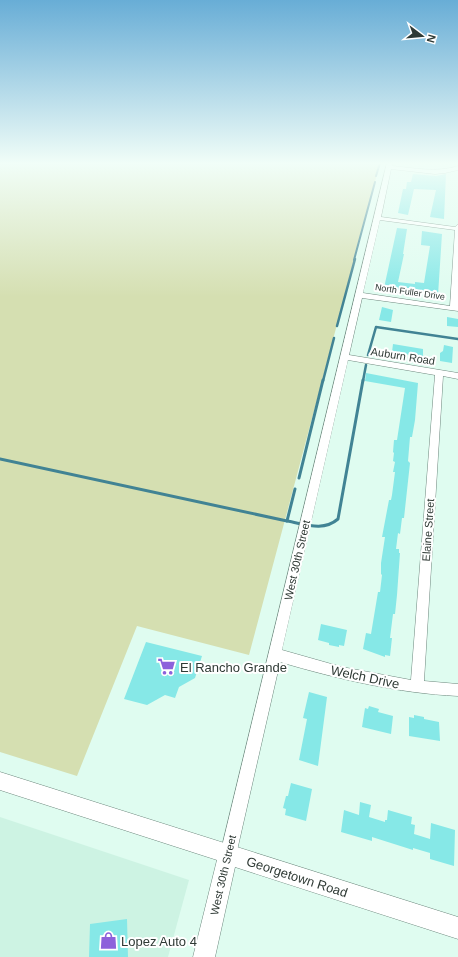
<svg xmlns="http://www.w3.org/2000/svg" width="458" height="957" font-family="Helvetica,sans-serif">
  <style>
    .built { fill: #cdf3e3 }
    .green { fill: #d5dfb1 }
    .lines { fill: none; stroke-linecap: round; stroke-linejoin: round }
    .stream-far2 { stroke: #418394; stroke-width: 2 }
    .stream-far1 { stroke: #418394; stroke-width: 2.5 }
    .stream { stroke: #418394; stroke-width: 3 }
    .building { fill: #86e8e7 }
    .minor-casing { stroke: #6e887e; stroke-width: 1 }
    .major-casing { stroke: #6e887e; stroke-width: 1 }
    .minor { fill: #fff; fill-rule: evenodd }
    .major { fill: #fff; fill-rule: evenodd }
    .labels { text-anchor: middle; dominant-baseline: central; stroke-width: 4; stroke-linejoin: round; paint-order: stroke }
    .far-street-label { font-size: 9px; fill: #2f3a35; stroke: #fff }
    .street-label { font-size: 11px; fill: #2f3a35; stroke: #fff }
    .near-poi-label { font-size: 13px; fill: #2f3a35; stroke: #fff; text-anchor: start }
    .near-street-label { font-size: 13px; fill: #2f3a35; stroke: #fff }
  </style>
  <rect width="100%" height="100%" fill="#dffcf0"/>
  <path class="built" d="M0,817L189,880L168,957H0Z"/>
  <path class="green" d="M0,163H380L249,655L137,626L77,776L0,752Z"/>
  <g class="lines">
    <g class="stream-far2">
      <path d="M376,176L380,163"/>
      <path d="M354,260L375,182"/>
    </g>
    <g class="stream-far1">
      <path d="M337,326L355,259"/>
      <path d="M368,355L376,327L458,339"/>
      <path d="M323,381L334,338"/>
      <path d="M363,381L366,365"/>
    </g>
    <g class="stream">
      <path d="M0,459L287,521C305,524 323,532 338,519L363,380"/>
      <path d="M299,478L323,380"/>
      <path d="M287,521L295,489"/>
    </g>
  </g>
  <g class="building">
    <path d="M413,174L436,176L446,174L444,219L430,217L436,190L414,189L408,215L398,213L403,189H406L407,182H411Z"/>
    <path d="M397,228L407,229L403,254H404L398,282L415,284V282L424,283L430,246L421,245L422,231L442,234L438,295L384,288Z"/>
    <path d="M382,307L393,310L391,322L379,320Z"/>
    <path d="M447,317L458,319V327L447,326Z"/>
    <path d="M393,344L423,349V357L392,352Z"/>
    <path d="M444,345L453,347L452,363L440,361V353L443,351Z"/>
    <path d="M366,373L418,383L415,420L412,437H410L408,461L410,463L404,518H402L400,534L398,533L396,549H399V553H400L397,595L395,614H393L390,638H392L390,656L385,655V657L363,649L366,633L371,634L378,592H380L382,575L381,574V563L385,537H382L389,500H391L392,495L395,472H393L395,462L393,461L394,453L393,452L394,440H397L405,388L365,381Z"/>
    <path d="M321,624L347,630L344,646L339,645V647L329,645V643L318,640Z"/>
    <path d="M146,642L202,656L195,678L179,687L175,698L165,695L147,705L124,699Z"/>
    <path d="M309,692L327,697L318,766L299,760L307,719L303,718Z"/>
    <path d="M369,706L379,709L378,712L393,716L391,734L362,727L365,708L368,709Z"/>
    <path d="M414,715L424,717V719L439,722L440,741L409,736V717L414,718Z"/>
    <path d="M291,783L312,789L306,821L285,815L286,809L283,808L286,796H288Z"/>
    <path d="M360,802L371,805L369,817L385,822V820H387L388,810L412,817L411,824L415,825L414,834L430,839L431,823L455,830L454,866L430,859V853L413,848V850L372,837V841L341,832L344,810L359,815Z"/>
    <path d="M127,919L128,957H89L90,924Z"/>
  </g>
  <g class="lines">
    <defs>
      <path id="minor" d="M387,163H393L392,166C414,168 436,173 458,166V170L445,173L435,174L391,169L381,217L455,227L458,224V311L362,298L349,355L458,373V379L443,376L424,681L458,684V696C397,693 338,679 280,662L236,855L233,860L228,863L223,860L220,855ZM380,220L455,230L450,306L363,293ZM348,360L435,375L411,680L342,667L282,650Z"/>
      <path id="major" d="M0,772L458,917V939L235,867L215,957H193L217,860L0,790Z"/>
    </defs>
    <use href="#minor" class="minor-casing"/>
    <use href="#major" class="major-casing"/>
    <use href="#minor" class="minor"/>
    <use href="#major" class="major"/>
  </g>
  <linearGradient id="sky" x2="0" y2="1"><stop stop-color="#68add6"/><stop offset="0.55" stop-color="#f1fef8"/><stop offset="1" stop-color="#f1fef8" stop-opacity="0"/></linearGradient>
  <rect width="458" height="297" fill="url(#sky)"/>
  <defs>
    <symbol id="supermarket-bare" viewBox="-9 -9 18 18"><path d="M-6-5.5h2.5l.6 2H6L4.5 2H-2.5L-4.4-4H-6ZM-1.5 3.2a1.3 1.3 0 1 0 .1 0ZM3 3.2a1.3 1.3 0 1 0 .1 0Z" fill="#8d61db" stroke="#fff" stroke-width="2.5" paint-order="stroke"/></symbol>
    <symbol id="shop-bare" viewBox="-9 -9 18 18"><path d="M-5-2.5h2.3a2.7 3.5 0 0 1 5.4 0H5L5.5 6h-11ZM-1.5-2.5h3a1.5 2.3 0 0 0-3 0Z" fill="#8d61db" stroke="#fff" stroke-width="2.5" paint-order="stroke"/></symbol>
  </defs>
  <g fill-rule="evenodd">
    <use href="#supermarket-bare" x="154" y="654" width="25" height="25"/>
    <use href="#shop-bare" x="96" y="928" width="25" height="25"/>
  </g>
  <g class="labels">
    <g class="far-street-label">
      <text transform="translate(410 292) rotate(8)">North Fuller Drive</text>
    </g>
    <g class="street-label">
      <text transform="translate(403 356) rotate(9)">Auburn Road</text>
      <text transform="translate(428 530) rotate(-86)">Elaine Street</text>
      <text transform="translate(297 560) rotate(-77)">West 30th Street</text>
      <text transform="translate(223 875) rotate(-77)">West 30th Street</text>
    </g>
    <g class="near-poi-label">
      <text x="180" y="667">El Rancho Grande</text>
      <text x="121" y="941">Lopez Auto 4</text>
    </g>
    <g class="near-street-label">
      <text transform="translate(365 677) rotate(12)">Welch Drive</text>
      <text transform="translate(297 877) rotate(18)">Georgetown Road</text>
    </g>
  </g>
  <g transform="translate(422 36) rotate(106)" stroke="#ffffff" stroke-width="3" paint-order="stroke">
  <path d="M0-3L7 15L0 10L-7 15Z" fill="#2f3a35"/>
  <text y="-6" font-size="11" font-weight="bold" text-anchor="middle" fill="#2f3a35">N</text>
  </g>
</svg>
